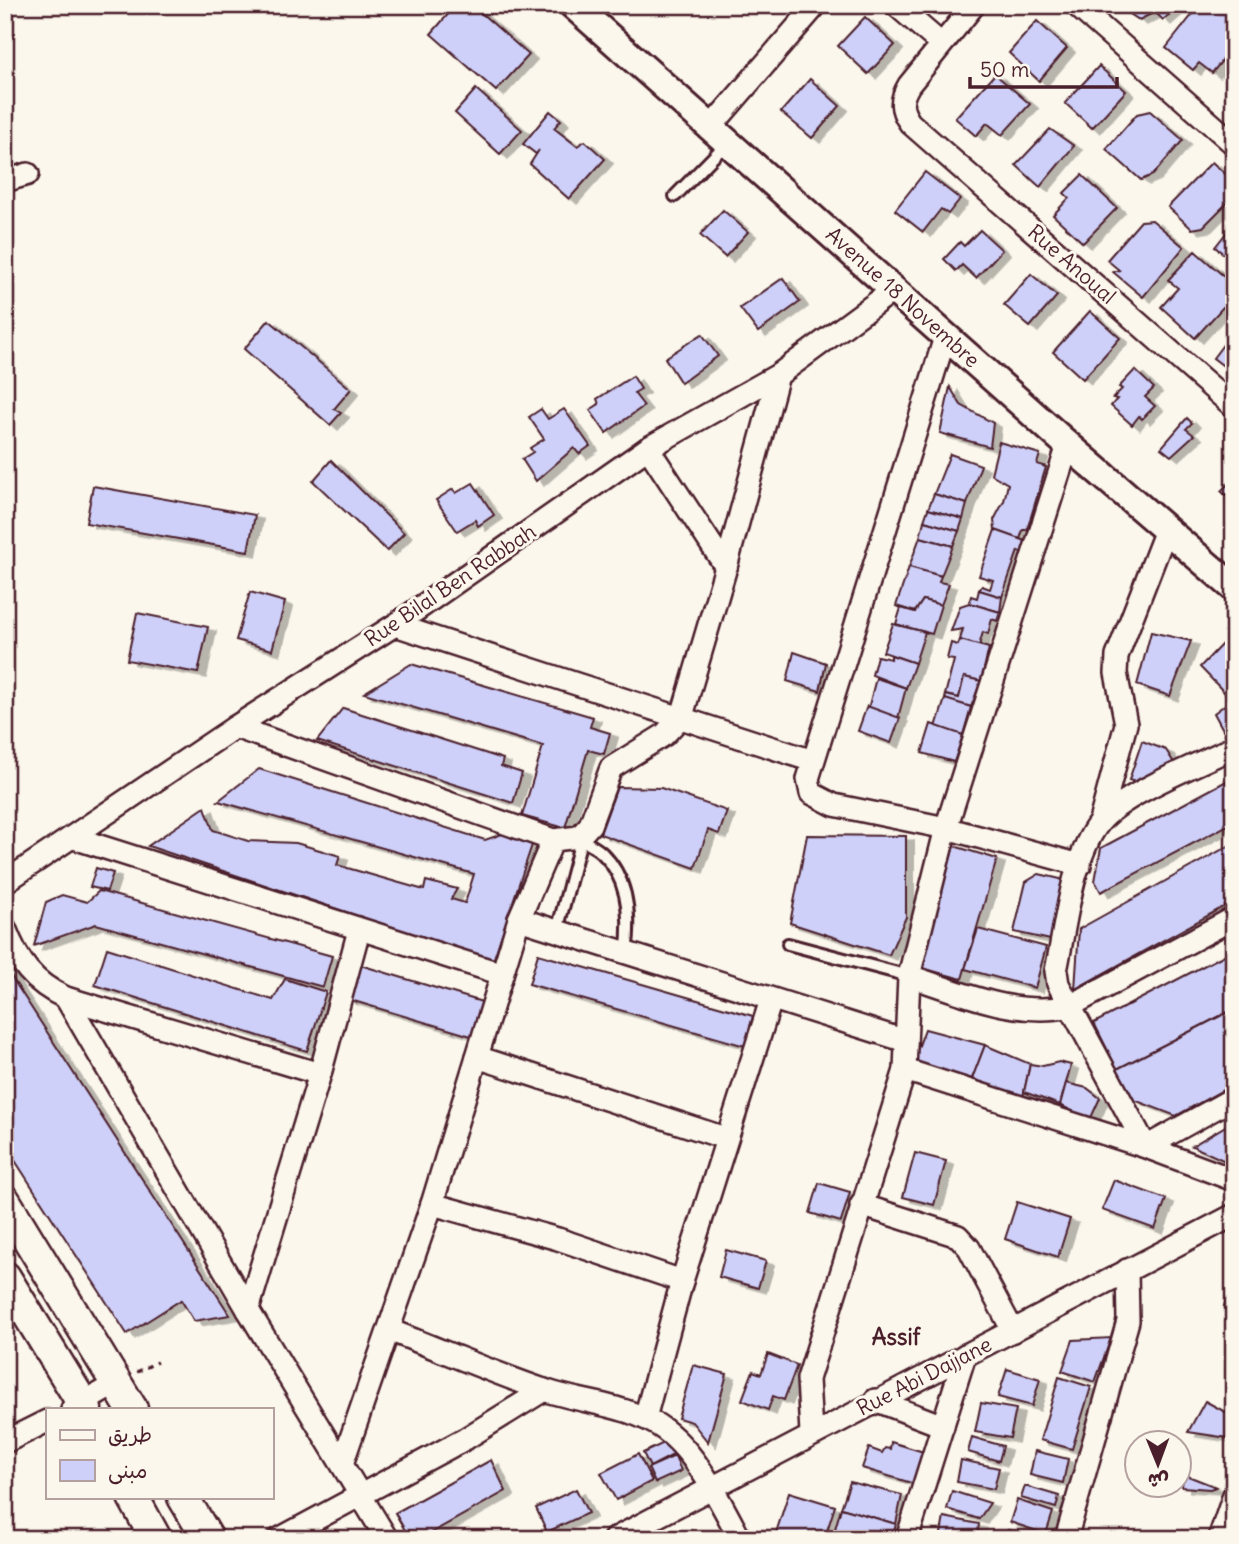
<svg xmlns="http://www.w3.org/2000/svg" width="1239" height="1544" font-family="Delius,'Playpen Sans Arabic',sans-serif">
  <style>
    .building { fill: #ced0f9; stroke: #4a1f2b; stroke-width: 2; filter: url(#shadow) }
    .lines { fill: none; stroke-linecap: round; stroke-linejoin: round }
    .service-casing { stroke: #4a1f2b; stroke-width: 16 }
    .minor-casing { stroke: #4a1f2b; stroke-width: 26 }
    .tertiary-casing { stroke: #4a1f2b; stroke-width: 32 }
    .secondary-casing { stroke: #4a1f2b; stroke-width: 35 }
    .path { stroke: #4a1f2b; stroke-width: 3.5; stroke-dasharray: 5 5; stroke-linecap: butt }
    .service { stroke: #fbf7ec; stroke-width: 10 }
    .minor { stroke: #fbf7ec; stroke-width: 21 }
    .tertiary { stroke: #fbf7ec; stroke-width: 26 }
    .secondary { stroke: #fbf7ec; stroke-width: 30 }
    .labels { text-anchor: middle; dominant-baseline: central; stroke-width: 6; stroke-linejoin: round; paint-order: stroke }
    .street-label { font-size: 21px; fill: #4a1f2b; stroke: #fbf7ec }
    .neighbourhood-label { font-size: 23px; font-weight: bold; fill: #4a1f2b; stroke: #fbf7ec }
  </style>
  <defs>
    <filter id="shadow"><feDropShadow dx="8" dy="4.5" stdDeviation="0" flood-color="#0004"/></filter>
  </defs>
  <rect width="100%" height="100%" fill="#fbf7ec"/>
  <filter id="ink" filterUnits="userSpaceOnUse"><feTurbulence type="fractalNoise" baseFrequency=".0143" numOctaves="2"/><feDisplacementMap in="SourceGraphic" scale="14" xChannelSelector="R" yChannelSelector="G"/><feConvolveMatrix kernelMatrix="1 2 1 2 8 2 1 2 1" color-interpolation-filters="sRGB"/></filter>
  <g filter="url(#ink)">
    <g class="building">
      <path d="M456,5H472L529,55L496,91L431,34Z"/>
      <path d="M1123,5H1180L1163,20L1155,12L1139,20L1121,8Z"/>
      <path d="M1200,5H1234V46L1212,73L1199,63L1193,70L1166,48Z"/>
      <path d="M865,17L895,45L868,74L838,46Z"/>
      <path d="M1037,21L1067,48L1039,81L1009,53Z"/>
      <path d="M1099,66L1126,91L1092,128L1065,103Z"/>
      <path d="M995,74L1030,104L1002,135L987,123L976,136L955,118Z"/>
      <path d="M810,79L840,106L812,138L781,112Z"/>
      <path d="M476,89L522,130L500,154L455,113Z"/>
      <path d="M550,111L561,120L554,128L577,146L585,141L605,159L569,199L530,164L539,150L536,154L523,144Z"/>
      <path d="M1150,111L1183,140L1153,175L1141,180L1106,149L1137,114Z"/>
      <path d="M1050,129L1074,146L1040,187L1016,165Z"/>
      <path d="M1212,162L1234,182V196L1203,227L1192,229L1168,207Z"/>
      <path d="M925,172L960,199L948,214L941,209L923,232L895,210Z"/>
      <path d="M1082,175L1117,208L1083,243L1053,215L1069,198L1064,193Z"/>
      <path d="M723,210L748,232L725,257L700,235Z"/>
      <path d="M1152,220L1184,247L1143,297L1113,272L1119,270L1107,260L1141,221Z"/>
      <path d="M1234,223V262L1215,247Z"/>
      <path d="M980,230L1002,250L976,278L962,265L956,271L944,259L960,242L964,246Z"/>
      <path d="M1195,251L1234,285V314L1223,307L1195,338L1161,307L1178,288L1168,280Z"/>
      <path d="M1031,274L1057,296L1030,327L1004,305Z"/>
      <path d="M783,278L800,302L758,332L740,308Z"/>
      <path d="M1090,311L1120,338L1083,379L1053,352Z"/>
      <path d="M269,320L351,389L334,409L341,413L330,425L244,349Z"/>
      <path d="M1234,330V374L1213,358Z"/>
      <path d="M702,334L718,356L681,383L665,358Z"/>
      <path d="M1135,370L1154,388L1145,397L1155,406L1142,419L1139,416L1132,425L1111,406L1117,399L1113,398L1122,389L1119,387Z"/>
      <path d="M633,376L641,389L634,393L644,406L606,433L590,410L599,404L597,399Z"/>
      <path d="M950,387L961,405L993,423L990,447L940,433Z"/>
      <path d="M541,409L548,419L564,409L590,446L579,454L574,448L536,481L522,459L533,452L530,448L544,439L529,417Z"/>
      <path d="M1187,418L1192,423L1186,429L1194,435L1171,456L1161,448Z"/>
      <path d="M999,442L1040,454L1037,464L1046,467L1027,530H1023L1020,539L995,530L994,520L1004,501L1008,484L991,474Z"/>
      <path d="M950,454L981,465L967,504L934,494Z"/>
      <path d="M331,460L404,533L387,551L313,481Z"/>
      <path d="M1234,478V503L1221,491Z"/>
      <path d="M473,483L494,515L478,526L475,520L457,531L436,500L453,489L456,493Z"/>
      <path d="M93,486L255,515L248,551L86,523Z"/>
      <path d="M934,494L967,504L963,519L928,509Z"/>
      <path d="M928,509L963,519L959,531L924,521Z"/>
      <path d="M924,521L959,531L953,546L920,537Z"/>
      <path d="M995,530L1026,541L1022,553L1018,551L1002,597L979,590L982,586L990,589L993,580L979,576Z"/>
      <path d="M920,537L953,546L941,576L909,567Z"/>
      <path d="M909,567L941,576L939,582L949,584L941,605L923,600L915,612L896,606Z"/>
      <path d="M979,590L1002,597L1000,612L969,603L971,596L977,598Z"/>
      <path d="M250,592L285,602L272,650L236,640Z"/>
      <path d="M923,600L941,605L932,634L896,624L901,608L915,612Z"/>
      <path d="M969,603L1000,612L997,621L992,619L988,634L983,632L979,646L960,640L963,629L951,631L960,606Z"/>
      <path d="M137,613L208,627L198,673L127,660Z"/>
      <path d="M893,624L925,632L915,663L883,652Z"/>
      <path d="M1151,632L1191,641L1170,696L1137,685Z"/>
      <path d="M960,640L989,648L981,681L964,677L959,698L945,695L954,660L947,659L951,643L958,645Z"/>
      <path d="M1223,643L1234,654V684L1225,693L1200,667Z"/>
      <path d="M794,652L826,663L820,691L787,681Z"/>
      <path d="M891,655L915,663L906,688L872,675L877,656L891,659Z"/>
      <path d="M411,664L593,717L590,727L610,733L604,754L588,750L565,828L522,816L543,746L364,693Z"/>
      <path d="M964,677L981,681L971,707L946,700L945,695L959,698Z"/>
      <path d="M876,678L906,688L898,718L868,709Z"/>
      <path d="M1234,698V733L1227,737L1214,713Z"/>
      <path d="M945,699L971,707L963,735L936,727Z"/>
      <path d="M867,706L900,718L891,743L858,731Z"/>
      <path d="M343,708L503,759L501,766L522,773L513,803L317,741Z"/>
      <path d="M931,724L963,735L954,762L922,753Z"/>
      <path d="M1142,741L1166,750L1176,766L1139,783L1129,780Z"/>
      <path d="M259,769L485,840L505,833L533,842L493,961L148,846L205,807L213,830L248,841L296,843L340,856L337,865L424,890L426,881L457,889L451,899L465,903L474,874L218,801Z"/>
      <path d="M1234,777V822L1101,892L1095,881L1101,848Z"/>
      <path d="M617,787L661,788L727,811L719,834L708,830L695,868L600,834Z"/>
      <path d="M807,835L906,836V917L889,955L790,923Z"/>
      <path d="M1234,843V901L1075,989L1079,929Z"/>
      <path d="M954,846L997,859L962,979L918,967Z"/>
      <path d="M96,868L113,873L107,891L90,887Z"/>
      <path d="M1039,874L1069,881L1055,941L1014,932L1026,882Z"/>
      <path d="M99,891L332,956L323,987L96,924L34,946L46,902L62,895L87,902Z"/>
      <path d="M978,929L1046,947L1035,988L965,969Z"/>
      <path d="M107,948L273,1000L285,979L326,992L307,1051L95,985Z"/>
      <path d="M1234,950V1009L1117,1069L1094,1023Z"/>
      <path d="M538,954L753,1016L745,1046L529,984Z"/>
      <path d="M357,964L482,1002L471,1036L347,999Z"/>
      <path d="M5,967L230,1315L194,1321L181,1300L127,1334L5,1145Z"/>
      <path d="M1234,1009V1084L1176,1116L1134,1100L1117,1069Z"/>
      <path d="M925,1029L985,1045L972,1079L913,1062Z"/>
      <path d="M985,1045L1030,1064L1023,1097L972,1079Z"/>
      <path d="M1059,1062L1071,1065L1060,1105L1024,1092L1030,1064L1043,1066Z"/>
      <path d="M1066,1083L1087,1088L1100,1098L1090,1120L1060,1105Z"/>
      <path d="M1234,1121V1165L1192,1146Z"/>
      <path d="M915,1153L946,1161L934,1205L903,1197Z"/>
      <path d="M1114,1180L1166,1199L1155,1229L1102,1210Z"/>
      <path d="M819,1183L850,1192L841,1222L810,1213Z"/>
      <path d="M1017,1202L1070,1219L1058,1257L1005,1239Z"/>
      <path d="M726,1250L766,1261L758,1288L719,1277Z"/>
      <path d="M1231,1281L1234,1282V1309L1224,1306Z"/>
      <path d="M1111,1338L1095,1382L1062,1371L1073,1340Z"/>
      <path d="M768,1354L797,1365L784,1400L773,1396L768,1410L742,1400L753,1371L761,1374Z"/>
      <path d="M693,1365L727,1374L708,1442L692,1422L678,1418Z"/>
      <path d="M1007,1369L1040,1379L1032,1406L998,1397Z"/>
      <path d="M1059,1377L1091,1387L1072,1449L1040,1440Z"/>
      <path d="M1205,1401L1231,1415L1228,1438L1188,1432Z"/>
      <path d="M981,1403L1016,1409L1010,1438L975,1432Z"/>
      <path d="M972,1437L1003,1446L999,1461L968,1452Z"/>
      <path d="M668,1441L675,1454L650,1467L643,1453Z"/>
      <path d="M891,1442L930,1454L918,1485L862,1468L869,1448L882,1453L885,1448L890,1449Z"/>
      <path d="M1035,1451L1068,1459L1063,1483L1030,1475Z"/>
      <path d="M638,1454L652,1481L616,1500L601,1473Z"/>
      <path d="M675,1456L681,1471L655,1483L648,1468Z"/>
      <path d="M491,1460L506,1491L420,1539H410L395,1513Z"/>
      <path d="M961,1460L999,1468L994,1489L957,1482Z"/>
      <path d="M1183,1474L1216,1487L1210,1489L1182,1487Z"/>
      <path d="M850,1482L902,1495L896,1524L841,1508Z"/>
      <path d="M1025,1486L1059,1496L1056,1508L1021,1498Z"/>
      <path d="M576,1489L588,1513L547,1532L536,1508Z"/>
      <path d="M952,1491L990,1503L979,1519L947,1509Z"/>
      <path d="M789,1492L835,1506L826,1534L819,1532L817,1539H774Z"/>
      <path d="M1017,1500L1053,1512L1046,1534L1010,1522Z"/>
      <path d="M841,1508L896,1524L892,1539H844L833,1536Z"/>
      <path d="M944,1517L979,1524L977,1539H940Z"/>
      <path d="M1008,1530L1041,1539H1022L1006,1534Z"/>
    </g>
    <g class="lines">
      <defs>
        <g id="service">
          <path d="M675,196L728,142"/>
          <path d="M579,837C585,843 595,846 602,853C629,879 631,919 626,953"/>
          <path d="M557,931L581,840"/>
          <path d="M788,944L909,976"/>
        </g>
        <g id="minor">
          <path d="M896,5L940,43"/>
          <path d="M974,5L909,85C900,100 900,109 910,123L1234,407"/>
          <path d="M1076,5L1234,144"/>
          <path d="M710,128L816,5"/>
          <path d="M5,181L28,174"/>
          <path d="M946,334L808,779L811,793L834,805L946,828L1080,865"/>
          <path d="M648,448L726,567"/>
          <path d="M395,625L813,761"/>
          <path d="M235,727L553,840L579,837L590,825L611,768L664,735L682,716L726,567L778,375"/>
          <path d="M1234,747C1199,764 1122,794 1099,823C1072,857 1065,929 1056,971L1058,984L1070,1006L1234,918"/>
          <path d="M1100,821L1126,724L1116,673L1117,656L1166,530"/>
          <path d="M74,838L502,974"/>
          <path d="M5,882L235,727L395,625L648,448L778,375L895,289"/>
          <path d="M519,919L906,1041"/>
          <path d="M5,928C18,962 33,983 66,998L320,1074"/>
          <path d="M909,976C960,992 1015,1018 1070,1006L1146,1147L1234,1098"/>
          <path d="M66,998L248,1310L387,1539"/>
          <path d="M477,1057L725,1138"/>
          <path d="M905,1070L1146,1147L1234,1180"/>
          <path d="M432,1204L558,1239L682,1281"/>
          <path d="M861,1205L958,1236L969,1248L1013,1331"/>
          <path d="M248,1310L320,1074L359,930"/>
          <path d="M389,1330C441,1350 491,1372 544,1390C582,1403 632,1405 665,1430C697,1454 721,1503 740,1539"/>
          <path d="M875,1400L943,1426"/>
          <path d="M72,1409L117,1383"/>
          <path d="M645,1418L682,1281L771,1000"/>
          <path d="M811,1433L808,1379L905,1070L909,976L946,828L1068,445"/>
          <path d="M5,1442L47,1421"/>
          <path d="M342,1464L432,1204L519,919L553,840"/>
          <path d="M279,1539L465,1439L544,1390"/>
          <path d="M614,1539L1234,1215"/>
          <path d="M907,1539L965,1355"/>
          <path d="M1066,1539L1128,1321L1127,1270"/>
          <path d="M1219,1539L1234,1495"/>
        </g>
        <path id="tertiary" d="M573,5L1068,445L1234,588"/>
        <g id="secondary">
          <path d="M5,1201L132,1409"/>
          <path d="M5,1277L86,1409"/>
          <path d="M133,1497L156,1539"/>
          <path d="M183,1497L208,1539"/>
        </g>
      </defs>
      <use href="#service" class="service-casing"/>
      <use href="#minor" class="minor-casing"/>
      <use href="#tertiary" class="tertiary-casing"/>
      <use href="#secondary" class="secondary-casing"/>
      <path class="path" d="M137,1372L157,1362"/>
      <use href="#service" class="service"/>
      <use href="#minor" class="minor"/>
      <use href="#tertiary" class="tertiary"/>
      <use href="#secondary" class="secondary"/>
    </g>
  </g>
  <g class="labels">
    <g class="street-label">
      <text transform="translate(1072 264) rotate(41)">Rue Anoual</text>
      <text transform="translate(903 297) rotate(42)">Avenue 18 Novembre</text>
      <text transform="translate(450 585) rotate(-34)">Rue Bilal Ben Rabbah</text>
      <text transform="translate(924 1376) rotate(-27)">Rue Abi Dajjane</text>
    </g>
    <g class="neighbourhood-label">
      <text x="896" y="1336">Assif</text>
    </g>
  </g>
  <rect width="1239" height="1544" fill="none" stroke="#fbf7ec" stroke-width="28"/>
  <rect x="14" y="14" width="1211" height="1516" fill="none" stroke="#4a1f2b" stroke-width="2.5" filter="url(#ink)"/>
  <rect x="46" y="1408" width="228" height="91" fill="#fbf7ec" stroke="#b4a19f" stroke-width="2"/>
  <rect x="60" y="1430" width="35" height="10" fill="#fbf7ec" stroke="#b4a19f" stroke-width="2"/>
  <text x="108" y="1442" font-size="21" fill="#4a1f2b">طريق</text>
  <rect x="60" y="1460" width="35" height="21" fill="#ced0f9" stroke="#b4a19f" stroke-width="2"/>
  <text x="108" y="1478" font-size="21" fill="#4a1f2b">مبنى</text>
  <g transform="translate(1158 1464) rotate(179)"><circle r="33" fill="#fbf7ec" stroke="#b4a19f" stroke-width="2"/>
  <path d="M0-5L12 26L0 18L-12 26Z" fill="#4a1f2b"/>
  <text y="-10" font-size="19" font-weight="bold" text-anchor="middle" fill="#4a1f2b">ش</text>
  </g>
  <path d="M970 77v10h147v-10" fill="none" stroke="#4a1f2b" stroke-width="3.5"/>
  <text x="980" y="77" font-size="21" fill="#4a1f2b" stroke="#fbf7ec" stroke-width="5" paint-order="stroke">50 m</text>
</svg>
